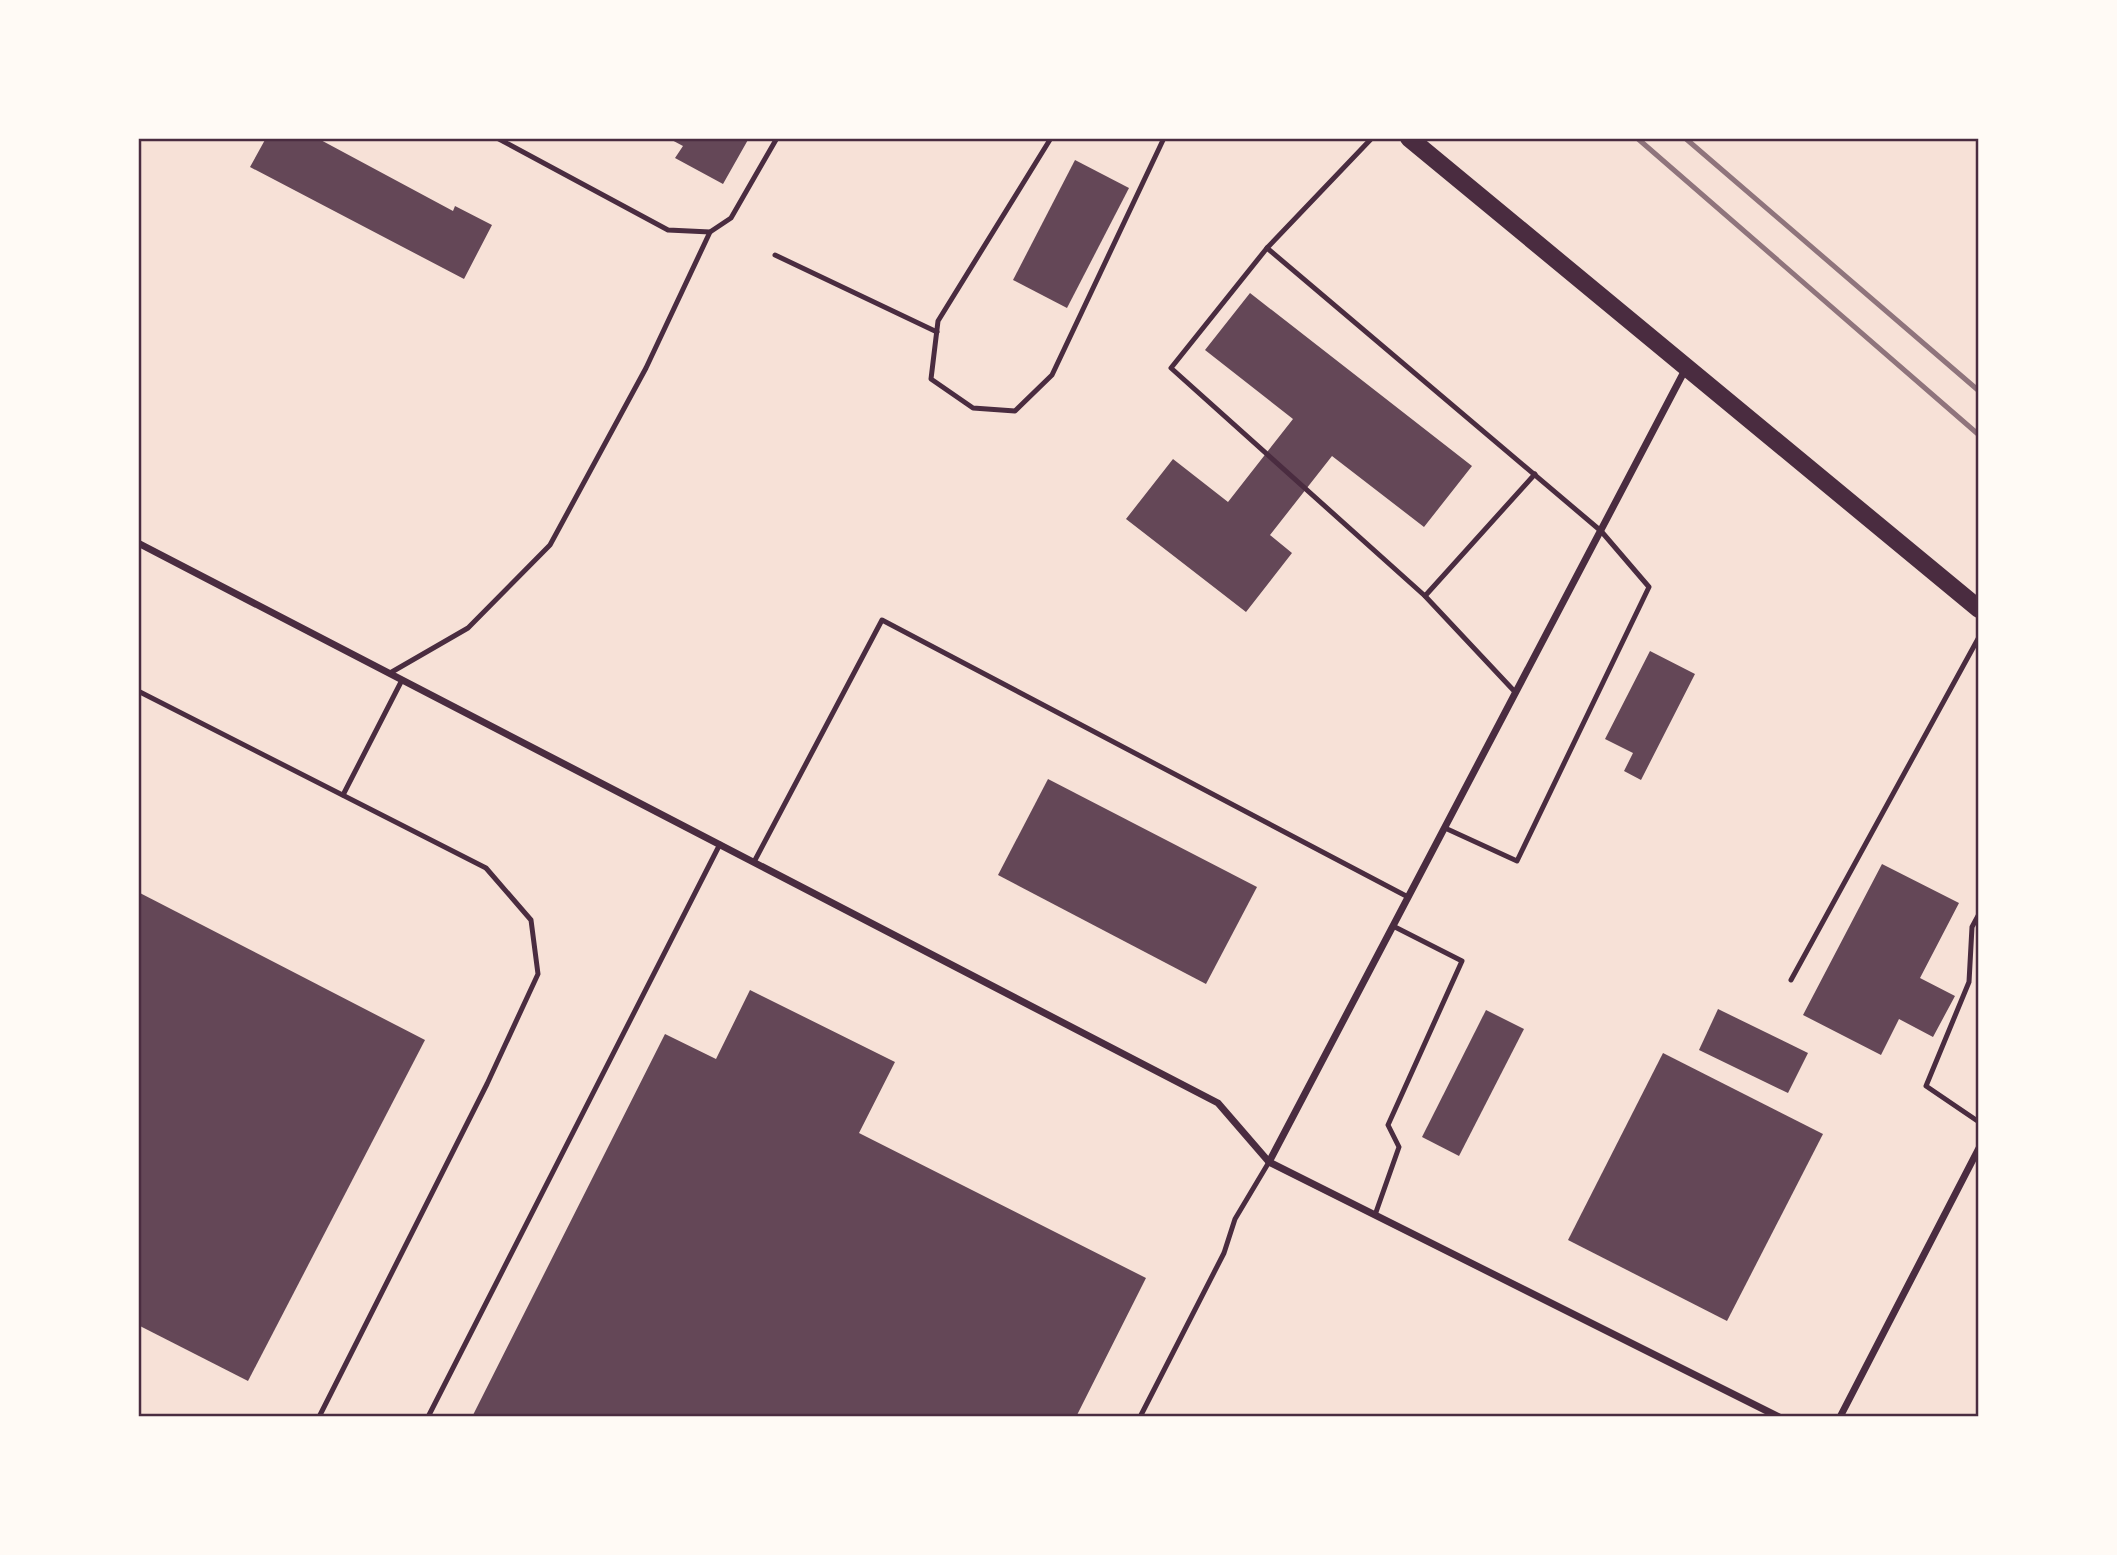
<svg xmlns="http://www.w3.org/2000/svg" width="2117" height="1555" font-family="Roboto,sans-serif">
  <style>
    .building { fill: #644757 }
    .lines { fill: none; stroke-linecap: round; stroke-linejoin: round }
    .service { stroke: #4a2c40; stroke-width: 5 }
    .minor { stroke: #4a2c40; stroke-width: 7 }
    .primary { stroke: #4a2c40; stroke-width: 18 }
    .rail { stroke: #8f747c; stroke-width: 5 }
    .neatline { fill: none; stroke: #4a2c40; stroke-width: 2.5 }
  </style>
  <rect width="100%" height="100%" fill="#f7e1d7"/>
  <g class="building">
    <path d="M266,138H317L453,211L455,206L492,225L464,279L250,167Z"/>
    <path d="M668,138H749L723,184L675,158L683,146Z"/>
    <path d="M1075,160L1129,188L1067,308L1013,280Z"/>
    <path d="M1250,293L1472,466L1424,527L1332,456L1270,535L1292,553L1246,612L1126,519L1173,459L1228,502L1293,419L1205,350Z"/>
    <path d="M1650,651L1695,674L1641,780L1624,771L1633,753L1605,739Z"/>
    <path d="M1048,779L1257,887L1206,984L998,875Z"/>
    <path d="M1882,864L1959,903L1920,978L1955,996L1933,1037L1899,1019L1881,1055L1803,1015Z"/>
    <path d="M138,892L425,1040L248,1381L138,1325Z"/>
    <path d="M750,990L895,1062L859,1133L1146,1278L1076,1417H472L665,1034L716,1059Z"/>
    <path d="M1718,1009L1808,1053L1788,1093L1699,1050Z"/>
    <path d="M1486,1010L1524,1029L1459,1156L1422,1137Z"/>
    <path d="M1663,1053L1823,1134L1727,1321L1568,1240Z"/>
  </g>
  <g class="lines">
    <g class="service">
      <path d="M497,138L668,230L710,232L731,218L777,138"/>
      <path d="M1051,138L938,321L931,379L973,408L1015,411L1052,375L1164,138"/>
      <path d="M1372,138L1267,248L1601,531L1649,587L1517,861L1445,828"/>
      <path d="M1267,248L1171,368L1425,596L1535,474"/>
      <path d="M775,255L937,332"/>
      <path d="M1425,596L1516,693"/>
      <path d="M390,673L468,628L550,545L646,368L710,232"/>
      <path d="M138,691L486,868L531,920L538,974L487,1084L319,1417"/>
      <path d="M343,795L402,680"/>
      <path d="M754,862L882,620L1408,897"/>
      <path d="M1979,914L1972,927L1969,982L1926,1086L1979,1122"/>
      <path d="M1791,980L1979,637"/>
      <path d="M1375,1215L1399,1147L1388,1125L1462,961L1393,926"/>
      <path d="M428,1417L720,844"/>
      <path d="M1140,1417L1224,1253L1235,1219L1269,1162"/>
    </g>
    <g class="minor">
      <path d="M138,543L1218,1103L1269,1162L1779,1417"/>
      <path d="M1269,1162L1686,368"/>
      <path d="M1840,1417L1979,1148"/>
    </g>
    <path class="primary" d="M1409,138L1979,609"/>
    <g class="rail">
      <path d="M1637,138L1979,435"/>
      <path d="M1685,138L1979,391"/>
    </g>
  </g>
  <rect width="2117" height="1555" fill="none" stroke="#fffaf5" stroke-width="280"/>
  <rect x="140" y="140" width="1837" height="1275" class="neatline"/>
</svg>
